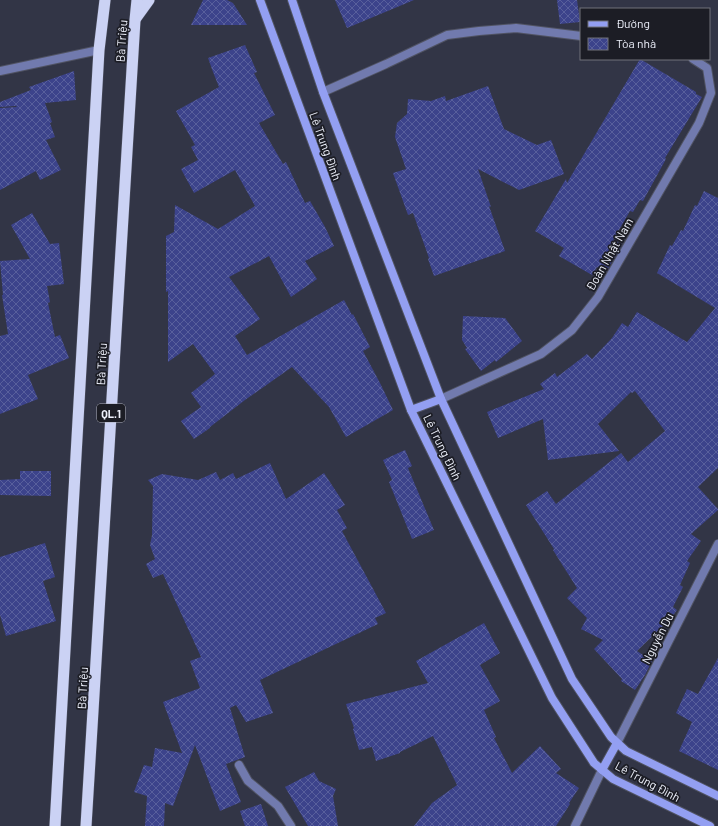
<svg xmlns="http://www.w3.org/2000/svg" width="718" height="826" font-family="Barlow,sans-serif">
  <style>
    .building { fill: url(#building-cross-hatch) }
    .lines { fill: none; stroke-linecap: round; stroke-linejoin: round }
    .minor-casing { stroke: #505363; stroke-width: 10 }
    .tertiary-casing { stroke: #505363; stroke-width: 10 }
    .secondary-casing { stroke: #505363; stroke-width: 10 }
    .trunk-casing { stroke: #505363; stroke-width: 12 }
    .minor { stroke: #717aae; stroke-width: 8 }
    .tertiary { stroke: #717aae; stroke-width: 8 }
    .secondary { stroke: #939ff2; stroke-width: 8 }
    .trunk { stroke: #cbd2f4; stroke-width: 11 }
    .labels { text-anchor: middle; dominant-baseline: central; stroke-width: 3.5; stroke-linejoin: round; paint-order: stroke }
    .shield { fill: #1c1d25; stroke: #afb1bc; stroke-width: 1 }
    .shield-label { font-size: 11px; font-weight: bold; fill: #eef1fc }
    .street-label { font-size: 12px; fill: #eef1fc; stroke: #1c1d25 }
  </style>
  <defs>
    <pattern id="building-cross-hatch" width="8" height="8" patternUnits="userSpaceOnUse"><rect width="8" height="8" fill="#3c438b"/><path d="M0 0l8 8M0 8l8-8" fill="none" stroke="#585f9c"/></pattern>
  </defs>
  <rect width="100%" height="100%" fill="#323546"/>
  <g class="building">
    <path d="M203,0H227L233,3L247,25H191Z"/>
    <path d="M335,0H414L347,28Z"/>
    <path d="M557,0H577L580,22L560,24Z"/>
    <path d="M245,45L257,72L254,73L275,115L259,123L283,164L286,162L305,203L310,201L325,227L334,246L305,261L317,279L291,297L269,256L229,277L260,319L235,336L247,355L344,300L352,315L353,314L370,347L363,351L380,383L393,410L346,437L329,407L292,367L245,400L210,427V428L194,439L181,421L201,407L191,393L215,374L193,344L168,362V291L166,292V236L174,232L175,205L218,229L255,206L235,170L194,193L181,169L198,160L191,147L195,145L176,111L219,87L213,72L208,58Z"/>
    <path d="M640,59L696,92V94L702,97L665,158L666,159L643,201L640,200L633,212L630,211L613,240L622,245L606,272L597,267L592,275L559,256L564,248L535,231L566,179L567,183Z"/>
    <path d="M74,71L76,100L45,103L52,122L50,123L55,137L46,140L61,170L40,180L36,171L0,190V108L17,107L16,106L0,107V102L31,90L29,87Z"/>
    <path d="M488,86L504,129L537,145L551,140L564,174L519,190L478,169L491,207L489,206L505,251L434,276L428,259L429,258L413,213L408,215L393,173L406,169L395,137L397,123L407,114L408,99L431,101L445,96L446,101Z"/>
    <path d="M704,191L718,198V468L698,487L718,509V510L691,534L701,541L687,561L690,563L680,585L683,587L673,607L677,610L671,618L637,651L652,661L645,675L635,690L621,681L622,679L594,649L603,640L581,629L587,618L567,598L577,588L563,566L553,550L554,549L526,505L547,491L556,504L621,453L628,462L665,431L635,391L632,393L631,392L598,424L619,451L548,460L543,419L498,438L487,412L544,389L540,384L555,373L557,377L587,354L592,359L612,338L622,323L628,327L637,312L687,342L715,308L657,273L670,245L672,246L681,230L683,231L695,205L697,206Z"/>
    <path d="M32,213L50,244L59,243L64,284L47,286L50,302L48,303L55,337L60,335L69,358L28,375L38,399L0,414V336L8,334L2,295H3L0,261L30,259L11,225Z"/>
    <path d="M463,316L505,318L522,341L496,362L495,360L481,371L465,349L467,348L462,340Z"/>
    <path d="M405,450L412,466L408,468L434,530L412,539L389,482L392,480L383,460Z"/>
    <path d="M270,463L286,499L324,473L345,505L337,510L347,528L342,531L386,613L375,618L378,624L260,680L273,713L246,722L236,705L230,708L245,757L226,764L241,802L220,811L195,745L173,806L165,803L164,826H145L147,796L134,792L144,765L152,767L155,748L182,753L163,702L200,688L190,661L201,657L163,574L153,578L146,564L155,559L150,545L152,535L153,486L148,480L162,474L198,480L216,472L220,480L233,473L236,479Z"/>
    <path d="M20,471H51V496L0,495V480L20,479Z"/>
    <path d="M45,543L55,577L43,581L56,621L6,636L0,615V557Z"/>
    <path d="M484,623L500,653L480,665L500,701L484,710L496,737L494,738L512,773L540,746L561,769L556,773L579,788L569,803L570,804L556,826H414L432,803L457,785L433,736L400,752V753L376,761L372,747L359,750L353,729L354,728L346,704L428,683L416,661Z"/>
    <path d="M718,658V770L679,751L692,722L676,713L687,689L698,694Z"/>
    <path d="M314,772L319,781L336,789L333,796L338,826H308L285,787Z"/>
    <path d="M261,804L268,826H245L240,811Z"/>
  </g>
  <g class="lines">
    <defs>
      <g id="minor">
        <path d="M0,71L99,50"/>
        <path d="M323,92L386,64L447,35L479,31L516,28L581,36"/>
        <path d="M441,399L541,354L572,330L598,297L699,123L711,93L707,68L693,59"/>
        <path d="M239,765L248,781L278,806L291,826"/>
      </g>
      <g id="tertiary">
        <path d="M617,743L718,544"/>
        <path d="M575,826L602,770"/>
      </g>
      <g id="secondary">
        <path d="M260,0L411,410L552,698L594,763L613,779L710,826"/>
        <path d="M292,0L323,92L441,399L572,679L611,737L626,751L718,796"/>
        <path d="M411,410L441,399"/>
        <path d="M602,770L617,743"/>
      </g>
      <g id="trunk">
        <path d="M136,18L149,0"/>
        <path d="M55,826L99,50L105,0"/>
        <path d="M86,826L135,20L137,0"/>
      </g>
    </defs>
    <use href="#minor" class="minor-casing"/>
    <use href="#tertiary" class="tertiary-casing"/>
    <use href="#secondary" class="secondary-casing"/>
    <use href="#trunk" class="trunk-casing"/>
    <use href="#minor" class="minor"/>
    <use href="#tertiary" class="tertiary"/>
    <use href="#secondary" class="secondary"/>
    <use href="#trunk" class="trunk"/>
  </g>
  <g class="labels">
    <rect class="shield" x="97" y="404" width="28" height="18" rx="3"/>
    <g class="shield-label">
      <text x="111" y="413">QL.1</text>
    </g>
    <g class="street-label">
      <text transform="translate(121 41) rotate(-86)">Bà Triệu</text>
      <text transform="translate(326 146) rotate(70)">Lê Trung Đình</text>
      <text transform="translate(609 254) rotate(-60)">Đoàn Nhật Nam</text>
      <text transform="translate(101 364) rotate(-87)">Bà Triệu</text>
      <text transform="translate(443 447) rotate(64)">Lê Trung Đình</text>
      <text transform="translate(657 638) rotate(-63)">Nguyễn Du</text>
      <text transform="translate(82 688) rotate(-87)">Bà Triệu</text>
      <text transform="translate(648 781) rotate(28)">Lê Trung Đình</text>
    </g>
  </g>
  <rect x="580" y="8" width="130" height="52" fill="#1c1d25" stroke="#70727b"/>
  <rect x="588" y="21" width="20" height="6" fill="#939ff2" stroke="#70727b"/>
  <text x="616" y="28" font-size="12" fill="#eef1fc">Đường</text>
  <rect x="588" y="38" width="20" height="12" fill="url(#building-cross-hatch)" stroke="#70727b"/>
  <text x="616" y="48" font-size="12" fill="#eef1fc">Tòa nhà</text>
</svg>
